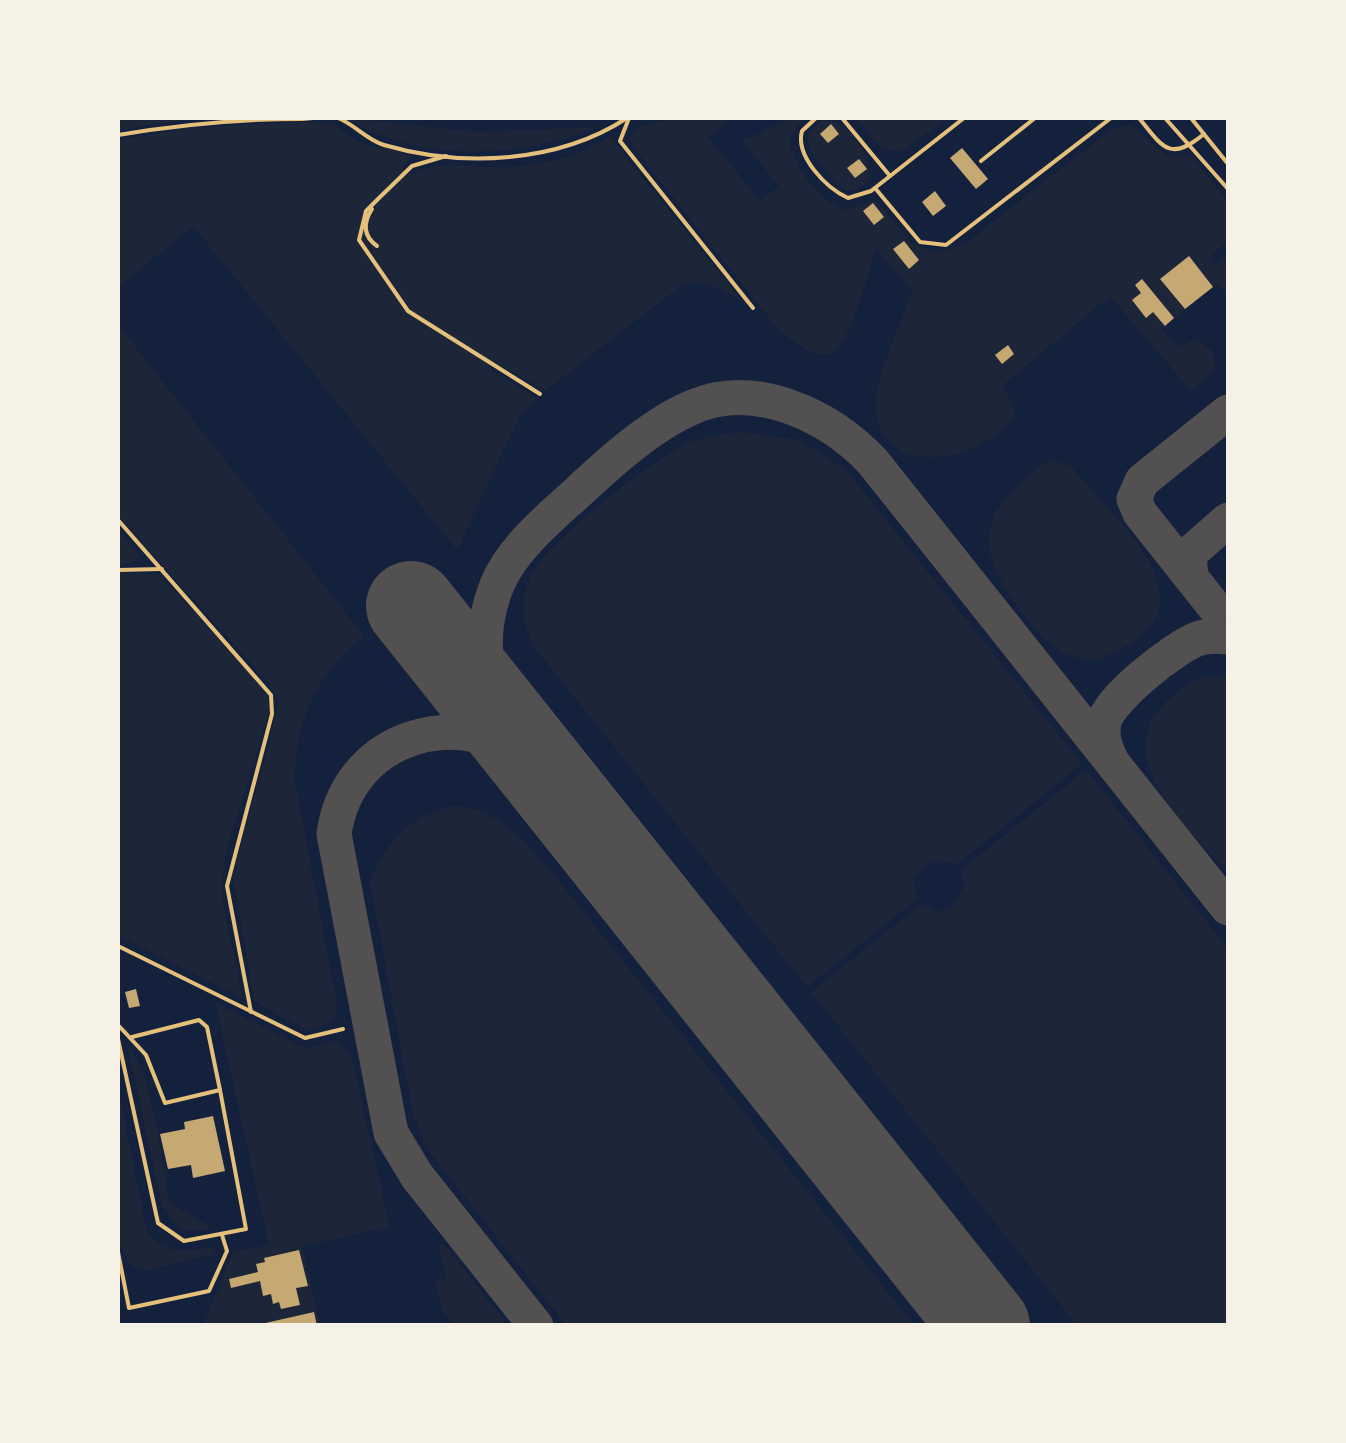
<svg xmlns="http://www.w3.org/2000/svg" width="1346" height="1443" font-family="'Golos Text',sans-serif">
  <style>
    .green { fill: #1d2539 }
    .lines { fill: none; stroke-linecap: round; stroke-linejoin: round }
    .taxiway { stroke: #525050; stroke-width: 35 }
    .runway { stroke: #525050; stroke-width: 90 }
    .building { fill: #c6a872 }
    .service { stroke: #e5c07b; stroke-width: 4 }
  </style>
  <rect width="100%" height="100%" fill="#14213d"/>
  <g class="green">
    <path d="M118,118H198L118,130Z"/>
    <path d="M346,118L478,132L597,127C522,159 417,163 346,118Z"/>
    <path d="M677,118H724L728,122L708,137L760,201L779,186L741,140C764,134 780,118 803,118L789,139C793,167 819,201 846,210L875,199L910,241L936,253L965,244L1112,129L1131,125L1166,155L1192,157L1228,202V241L1211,256L1215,265L1228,255V293L1217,284L1162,329L1177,348L1195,339L1212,350L1215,369L1191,391L1110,296L1003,385L1016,414C987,461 882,483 876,409C873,380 903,320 912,290L876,249C870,269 849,353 827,355C810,356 791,339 778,329L633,147L631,136L640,126Z"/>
    <path d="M857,118H950L899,152L881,148Z"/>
    <path d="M822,120C849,120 873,156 869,181L857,189L843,190L809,150L808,134Z"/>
    <path d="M303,122L332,124L359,142L412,155L401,169L413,174C442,160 458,166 489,167C528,168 577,160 609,136L745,305C724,291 708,278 682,285L545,391L493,361L489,369L537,398L519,417L457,550L193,226L118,287V140L187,128Z"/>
    <path d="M118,325L364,636C316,672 296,722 295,781L338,1010L329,1024L307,1030L254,1001L233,875L279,704L268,682L118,515Z"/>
    <path d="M741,432L799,440L846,470L1082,764L956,865C938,856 921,863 914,881L918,898L807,987L535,648C521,623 519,600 532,574C548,541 653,460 687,444C704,436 723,434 741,432Z"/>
    <path d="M1051,459L1072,467C1126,534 1228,612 1094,661C1063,659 1043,640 1025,616C970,546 977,510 1051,459Z"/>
    <path d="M118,529L137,552V560L118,568Z"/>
    <path d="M118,572L160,575L266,690L269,713L224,858L222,900L243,999L118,935Z"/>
    <path d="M1228,676V874C1191,828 1106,758 1167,701C1186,684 1202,672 1228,676Z"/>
    <path d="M1086,770L1228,948V1325H1077L811,992L922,904L937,912L953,906L965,885L961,870Z"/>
    <path d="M454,806C499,808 522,840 551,871L914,1325H566L428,1150L413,1115L370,881C386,842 411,815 454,806Z"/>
    <path d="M215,1002L298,1045L307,1048L336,1040L351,1055L390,1227L302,1246L320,1325L203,1326L233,1252L269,1245Z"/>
    <path d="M128,1047C151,1065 164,1171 170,1204L210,1226L206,1231L180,1229L162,1205Z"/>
    <path d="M118,1086L146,1229C163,1255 187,1253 214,1246L216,1254L147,1270C138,1269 132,1267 127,1259C106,1224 117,1128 118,1086Z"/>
    <path d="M443,1243L507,1325H457L442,1311L435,1281L446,1279L438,1246Z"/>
  </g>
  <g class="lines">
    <g class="taxiway">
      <path d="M1228,412L1142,481L1134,499L1140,513L1228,624"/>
      <path d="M1191,577L1189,554L1228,520"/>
      <path d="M501,719C484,673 478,632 497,585C511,550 549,518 577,493C609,463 652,424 693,407C756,380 830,416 873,462L1228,908"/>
      <path d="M1111,760C1105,747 1101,736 1104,722C1110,698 1174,648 1197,639C1208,635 1218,636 1228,637"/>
      <path d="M536,1326L417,1176L391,1133L334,834C348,732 466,702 538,766"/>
    </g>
    <path class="runway" d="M411,606L985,1326"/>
  </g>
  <g class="building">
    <path d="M831,124L839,134L828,143L820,134Z"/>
    <path d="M962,148L988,179L976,189L950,158Z"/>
    <path d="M859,159L867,169L855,178L847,168Z"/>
    <path d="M935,191L946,206L933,216L922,202Z"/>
    <path d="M873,203L884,217L874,225L863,211Z"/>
    <path d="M904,241L919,260L909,269L893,249Z"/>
    <path d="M1189,256L1213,287L1185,309L1160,279Z"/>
    <path d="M1142,279L1174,318L1165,326L1153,312L1146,318L1132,300L1141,293L1135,285Z"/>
    <path d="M1008,345L1014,354L1002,364L995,355Z"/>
    <path d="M136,989L140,1006L129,1008L125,992Z"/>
    <path d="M213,1116L225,1171L193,1178L191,1165L168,1169L160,1134L185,1129L184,1122Z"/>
    <path d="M299,1250L308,1286L296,1288L300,1305L281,1309L279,1302L273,1304L271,1294L263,1296L260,1281L231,1288L229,1279L258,1272L256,1264L265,1262L264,1258Z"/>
    <path d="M314,1312L317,1326H261V1324Z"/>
  </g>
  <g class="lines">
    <g class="service">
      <path d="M466,118H500"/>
      <path d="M629,118L620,141L753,308"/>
      <path d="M816,118L802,131C795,156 826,188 848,198L871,191L964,118"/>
      <path d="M842,118L890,176"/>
      <path d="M1139,118C1163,148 1170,162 1204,134"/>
      <path d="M1165,118L1228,189"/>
      <path d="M1191,118L1228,164"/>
      <path d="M118,135C178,125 238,119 300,119C310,119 328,115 338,118C354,124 367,140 384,145C463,168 558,163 627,118"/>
      <path d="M981,161L1035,118"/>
      <path d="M875,188L920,242L946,245L1111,118"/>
      <path d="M380,197L412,166L446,156"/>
      <path d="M379,198L366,211L359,240L408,311L540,394"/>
      <path d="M372,209C363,223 363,236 377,246"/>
      <path d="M118,520L271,695L272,714L227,886L251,1012"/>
      <path d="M118,570L162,569"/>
      <path d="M118,946L305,1038L343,1029"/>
      <path d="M118,1025L146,1055L165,1103L220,1090L246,1229L184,1241L158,1223L118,1039"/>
      <path d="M132,1037L199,1020L207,1027L220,1090"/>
      <path d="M118,1252L129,1308L209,1291L227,1251L222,1235"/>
    </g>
  </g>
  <rect width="1346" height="1443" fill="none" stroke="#f6f1e7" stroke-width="240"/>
</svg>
